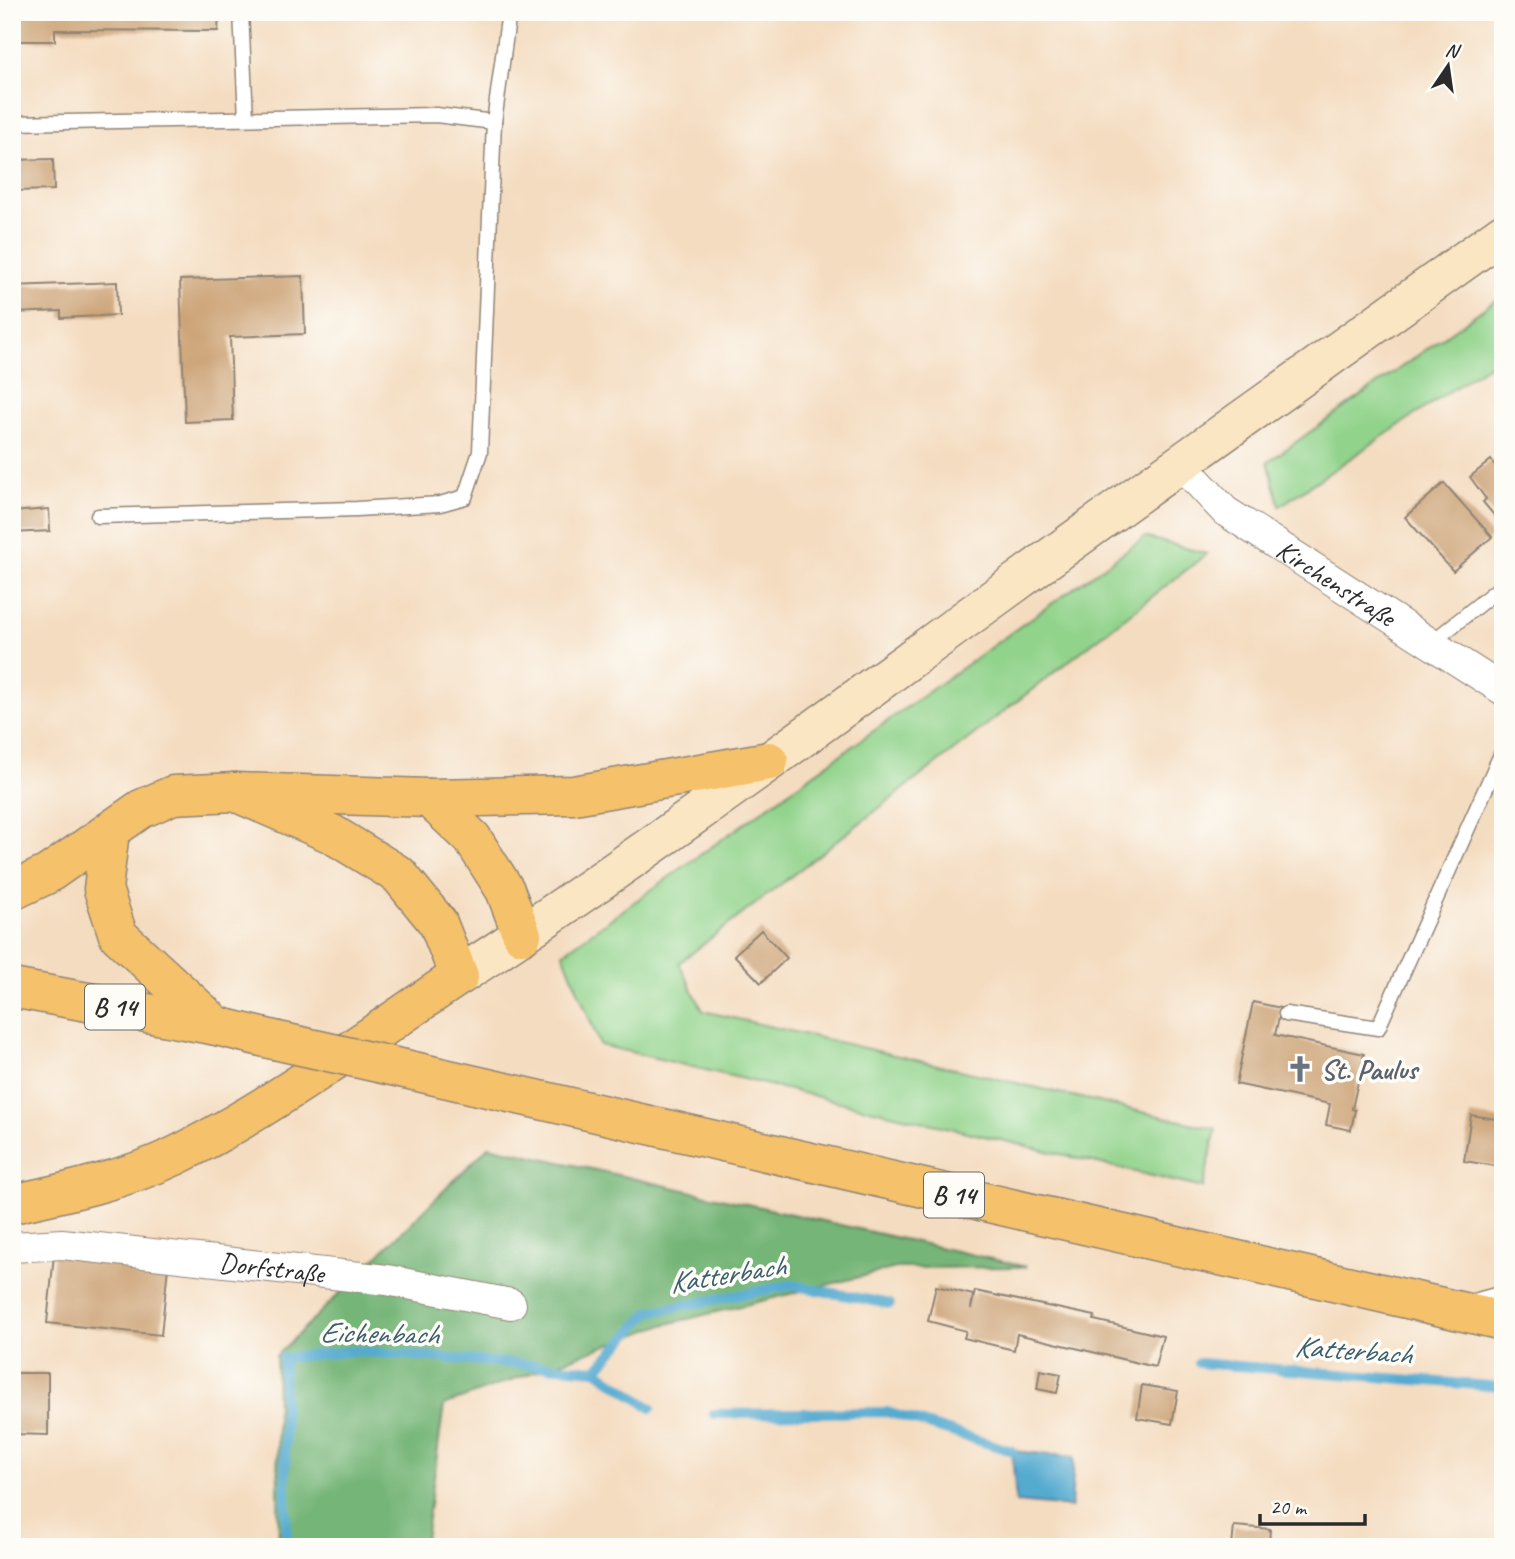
<svg xmlns="http://www.w3.org/2000/svg" width="1515" height="1559" font-family="Caveat,sans-serif">
  <style>
    .green { fill: #91d38b; stroke: #5e7f5b; stroke-width: 2 }
    .forest { fill: #74b577; stroke: #507051; stroke-width: 2 }
    .water { fill: #54aad0; stroke: #406a7e; stroke-width: 2 }
    .lines { fill: none; stroke-linecap: round; stroke-linejoin: round }
    .stream { stroke: #54aad0; stroke-width: 10 }
    .building { fill: #cda478 }
    .lane-casing { stroke: #908476; stroke-width: 17 }
    .street-casing { stroke: #908476; stroke-width: 32 }
    .secondary-casing { stroke: #908476; stroke-width: 41 }
    .primary-casing { stroke: #908476; stroke-width: 41 }
    .lane { stroke: #fff; stroke-width: 14 }
    .street { stroke: #fff; stroke-width: 30 }
    .secondary { stroke: #fbe6c4; stroke-width: 38 }
    .primary { stroke: #f5c16b; stroke-width: 38 }
    .primary-bridge-casing { stroke: #908476; stroke-width: 41; stroke-linecap: butt }
    .primary-bridge { stroke: #f5c16b; stroke-width: 38 }
    .labels { text-anchor: middle; dominant-baseline: central; stroke-width: 7; stroke-linejoin: round; paint-order: stroke }
    .shield { fill: #fdfcf7; stroke: #6a6a68; stroke-width: 2 }
    .shield-label { font-size: 26px; font-weight: bold; fill: #2b2b2b }
    .street-label { font-size: 28px; fill: #2b2b2b; stroke: #fdfcf7 }
    .worship-label { font-size: 28px; font-weight: bold; fill: #5b616d; stroke: #fdfcf7; text-anchor: start }
    .water-label { font-size: 30px; font-style: italic; fill: #3b5e6d; stroke: #fdfcf7 }
  </style>
  <rect width="100%" height="100%" fill="#fdfcf7"/>
  <filter id="ink" filterUnits="userSpaceOnUse"><feTurbulence type="fractalNoise" baseFrequency=".0143" numOctaves="2"/><feDisplacementMap in="SourceGraphic" scale="14" xChannelSelector="R" yChannelSelector="G"/><feConvolveMatrix kernelMatrix="1 2 1 2 8 2 1 2 1" color-interpolation-filters="sRGB"/></filter>
  <filter id="wash" filterUnits="userSpaceOnUse"><feTurbulence type="fractalNoise" baseFrequency=".00686" numOctaves="4" result="noise"/><feDisplacementMap in="SourceGraphic" scale="28" xChannelSelector="R" yChannelSelector="G"/><feGaussianBlur stdDeviation="1.57" result="paint"/><feColorMatrix in="noise" values="0 0 0 0 0 0 0 0 0 0 0 0 0 0 0 0 0 1.4 0 .05"/><feComposite in="paint" operator="in"/></filter>
  <g filter="url(#wash)">
    <rect width="100%" height="100%" fill="#f4dcc0"/>
    <g class="green">
      <path d="M1503,295V355L1280,506L1268,462Z"/>
      <path d="M1145,537L1207,554L679,963L703,1011L1216,1129L1203,1188L600,1045L563,953Z"/>
    </g>
    <path class="forest" d="M489,1146L1027,1267L896,1268L659,1326L444,1405L424,1547H279L276,1356Z"/>
    <path class="water" d="M1012,1451L1074,1457L1071,1507L1016,1502Z"/>
    <g class="lines">
      <g class="stream">
        <path d="M1199,1363L1503,1387"/>
        <path d="M596,1370L649,1312L791,1285L890,1304"/>
        <path d="M714,1414L887,1412L1012,1451"/>
        <path d="M287,1547L283,1358L354,1351L596,1370L651,1408"/>
      </g>
    </g>
    <g id="blocks">
      <g class="building">
        <path d="M12,12H219L218,31L55,30V41H12Z"/>
        <path d="M53,159L54,190L12,191V160Z"/>
        <path d="M303,276L305,334L230,337L233,420L185,422L180,280Z"/>
        <path d="M117,282L118,315L61,318V311L12,313V286Z"/>
        <path d="M1491,460L1503,476V526L1483,502L1486,499L1470,477Z"/>
        <path d="M1444,483L1492,537L1453,571L1405,517Z"/>
        <path d="M49,509L50,531L12,533V512Z"/>
        <path d="M761,930L787,958L761,983L734,955Z"/>
        <path d="M1253,1002L1281,1008L1275,1035L1364,1054L1352,1109L1355,1110L1351,1130L1326,1125L1330,1104L1236,1084Z"/>
        <path d="M1471,1115L1503,1120V1167L1464,1161Z"/>
        <path d="M54,1255L168,1267L161,1335L47,1323Z"/>
        <path d="M936,1286L973,1295L971,1309L975,1291L1095,1316L1094,1320L1163,1336L1155,1367L1017,1334L1014,1350L964,1338L966,1331L928,1321Z"/>
        <path d="M1040,1370L1061,1374L1057,1393L1037,1389Z"/>
        <path d="M12,1373H48V1435L12,1434Z"/>
        <path d="M1142,1385L1178,1391L1172,1424L1137,1418Z"/>
        <path d="M1234,1526L1270,1529L1269,1547H1232Z"/>
      </g>
    </g>
  </g>
  <g filter="url(#ink)">
    <use href="#blocks" fill-opacity="0" stroke="#908476" stroke-width="2"/>
    <g class="lines">
      <defs>
        <g id="lane">
          <path d="M241,12L246,118"/>
          <path d="M12,123L436,115L494,122"/>
          <path d="M98,516L357,509L440,504L465,497L480,452L494,122L509,12"/>
          <path d="M1430,644L1503,585"/>
          <path d="M1286,1014L1378,1028L1503,750"/>
          <path d="M1470,1302L1503,1293"/>
        </g>
        <g id="street">
          <path id="s1" d="M1180,463L1225,511L1503,690"/>
          <path id="s2" d="M12,1247L62,1244L387,1280L511,1304"/>
        </g>
        <path id="secondary" d="M459,976C648,853 829,718 1011,586C1174,467 1339,351 1503,233"/>
        <g id="primary">
          <path d="M429,798L472,838L505,890L522,935"/>
          <path d="M110,831L103,889L118,935L217,1026"/>
          <path d="M12,891L48,874L141,809L173,795L235,792L429,798L574,795L769,761"/>
          <path d="M12,988L217,1026L274,1040"/>
          <path d="M405,1069L1503,1321"/>
          <path d="M12,1204C67,1192 124,1180 175,1156C273,1108 369,1036 459,976L438,923L399,875L332,834L235,792"/>
        </g>
      </defs>
      <use href="#lane" class="lane-casing"/>
      <use href="#street" class="street-casing"/>
      <use href="#secondary" class="secondary-casing"/>
      <use href="#primary" class="primary-casing"/>
      <use href="#lane" class="lane"/>
      <use href="#street" class="street"/>
      <use href="#secondary" class="secondary"/>
      <use href="#primary" class="primary"/>
      <defs>
        <path id="primary-bridge" d="M274,1040L405,1069"/>
      </defs>
      <use href="#primary-bridge" class="primary-bridge-casing"/>
      <use href="#primary-bridge" class="primary-bridge"/>
    </g>
  </g>
  <defs>
    <symbol id="church-bare" viewBox="-9 -9 18 18"><path d="M-1.2-6h2.4v3.5h3.3v2.4h-3.3V6h-2.4V-.1h-3.3v-2.4h3.3Z" fill="#6b7280" stroke="#fdfcf7" stroke-width="2.5" paint-order="stroke"/></symbol>
  </defs>
  <g fill-rule="evenodd">
    <use href="#church-bare" x="1281" y="1050" width="38" height="38"/>
  </g>
  <g class="labels">
    <g class="shield">
      <rect x="85" y="984.5" width="60" height="45" rx="5"/>
      <rect x="924" y="1172.5" width="60" height="45" rx="5"/>
    </g>
    <g class="shield-label">
      <text x="115" y="1007">B 14</text>
      <text x="954" y="1195">B 14</text>
    </g>
    <g class="street-label">
      <text stroke="none"><textPath href="#s1" startOffset="198">Kirchenstraße</textPath></text>
      <text stroke="none"><textPath href="#s2" startOffset="261">Dorfstraße</textPath></text>
    </g>
    <g class="worship-label">
      <text x="1321" y="1069">St. Paulus</text>
    </g>
    <g class="water-label">
      <text transform="translate(727 1274) rotate(-9)">Katterbach</text>
      <text transform="translate(379 1333) rotate(1)">Eichenbach</text>
      <text transform="translate(1353 1350) rotate(4)">Katterbach</text>
    </g>
  </g>
  <rect width="1515" height="1559" fill="none" stroke="#fdfcf7" stroke-width="42"/>
  <g transform="translate(1448 66) rotate(13)" stroke="#fdfcf7" stroke-width="5" paint-order="stroke">
  <path d="M0-5L12 26L0 18L-12 26Z" fill="#2b2b2b"/>
  <text y="-10" font-size="19" font-weight="bold" text-anchor="middle" fill="#2b2b2b">N</text>
  </g>
  <path d="M1260 1514v10h105v-10" fill="none" stroke="#2b2b2b" stroke-width="3.5"/>
  <text x="1270" y="1514" font-size="21" fill="#2b2b2b" stroke="#fdfcf7" stroke-width="5" paint-order="stroke">20 m</text>
</svg>
